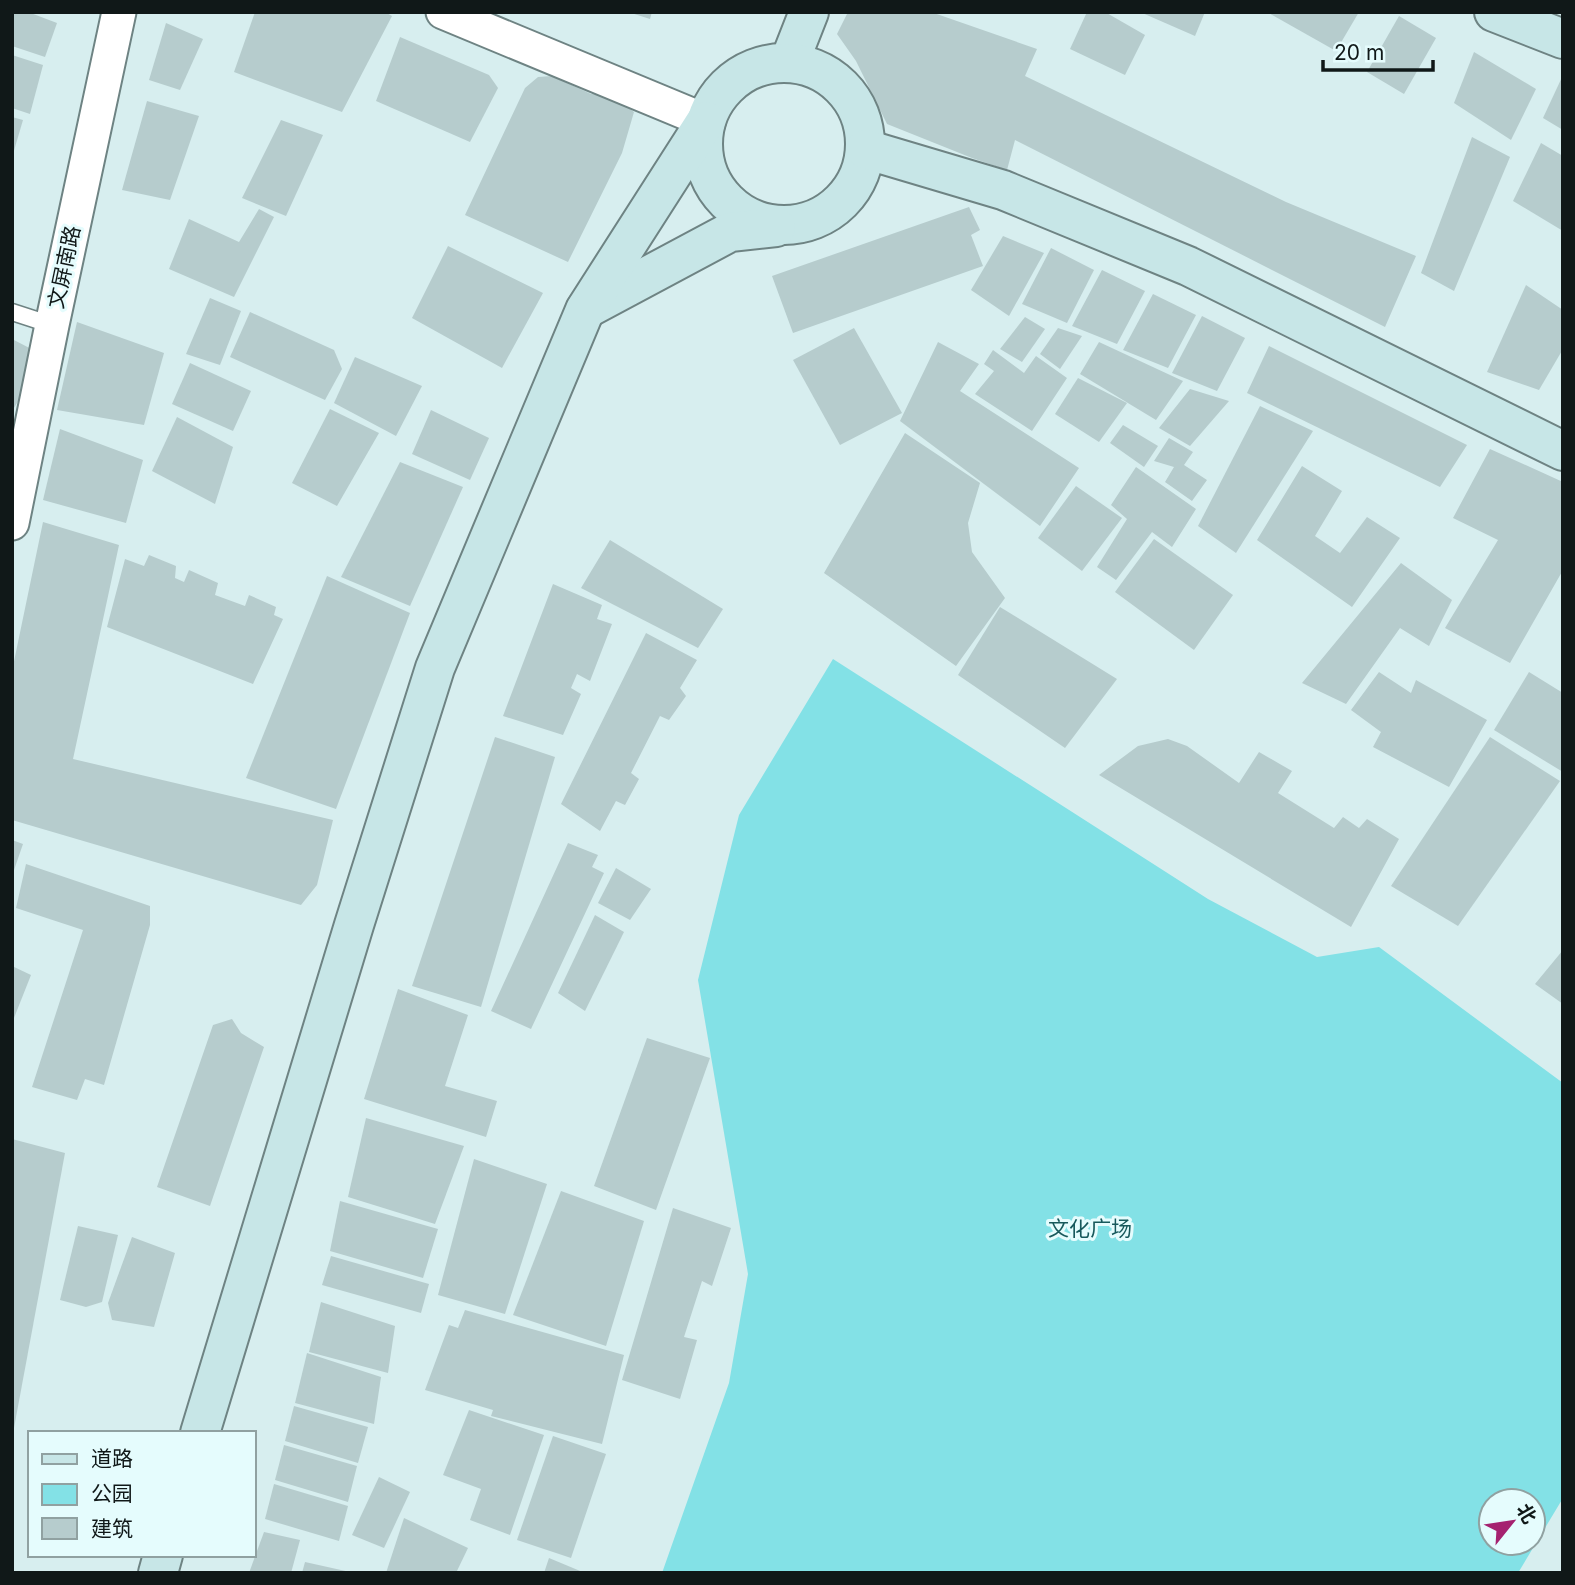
<svg xmlns="http://www.w3.org/2000/svg" width="1575" height="1585" font-family="Inter,'Noto Sans SC',sans-serif">
  <style>
    .green { fill: #83e1e6; fill-rule: evenodd }
    .building { fill: #b6cccd }
    .lines { fill: none; stroke-linecap: round; stroke-linejoin: round }
    .lane-casing { stroke: #6e8383; stroke-width: 19 }
    .street-casing { stroke: #6e8383; stroke-width: 37 }
    .secondary-casing { stroke: #6e8383; stroke-width: 42 }
    .lane { stroke: #fff; stroke-width: 16 }
    .street { stroke: #fff; stroke-width: 33 }
    .secondary { stroke: #c7e6e7; stroke-width: 38 }
    .labels { text-anchor: middle; dominant-baseline: central; stroke-width: 6; stroke-linejoin: round; paint-order: stroke }
    .street-label { font-size: 21px; fill: #101818; stroke: #e5fcfd }
    .park-label { font-size: 21px; fill: #17595c; stroke: #e5fcfd }
  </style>
  <rect width="100%" height="100%" fill="#d7eeef"/>
  <path class="green" d="M833,659L1208,899L1317,957L1379,947L1563,1083V1498L1518,1573H662L729,1383L748,1274L698,980L739,815ZM1491,1501H1533V1543H1491Z"/>
  <g class="building">
    <path d="M12,12H28L57,23L45,57L12,46Z"/>
    <path d="M255,12H385L392,16L342,112L234,72Z"/>
    <path d="M628,12H652L650,19Z"/>
    <path d="M848,12H931L1037,49L1025,76L1286,202L1416,256L1385,327L1015,140L1007,170L972,158L887,124L856,61L837,34Z"/>
    <path d="M1087,12H1105L1145,35L1125,75L1070,49Z"/>
    <path d="M1140,12H1205L1195,36Z"/>
    <path d="M1267,12H1359L1336,51Z"/>
    <path d="M1399,16L1436,38L1404,94L1367,72Z"/>
    <path d="M166,23L203,39L180,90L149,80Z"/>
    <path d="M400,37L489,75L498,88L470,142L376,101Z"/>
    <path d="M1474,52L1536,89L1511,140L1454,103Z"/>
    <path d="M12,55L43,65L30,114L12,108Z"/>
    <path d="M1563,75V130L1543,118Z"/>
    <path d="M552,76L591,94L612,95L634,112L622,153L568,262L465,215L525,88L538,77Z"/>
    <path d="M147,101L199,116L170,200L122,190Z"/>
    <path d="M12,117L23,120L13,154H12Z"/>
    <path d="M281,120L323,135L286,216L242,198Z"/>
    <path d="M1472,137L1510,157L1454,291L1421,273Z"/>
    <path d="M1541,143L1563,156V231L1513,201Z"/>
    <path d="M969,207L980,230L971,235L983,266L793,333L772,276Z"/>
    <path d="M259,209L274,217L234,297L169,269L189,219L239,242Z"/>
    <path d="M1003,236L1044,253L1009,316L971,290Z"/>
    <path d="M448,246L543,293L502,368L412,318Z"/>
    <path d="M1051,248L1094,270L1067,323L1022,304Z"/>
    <path d="M1102,270L1145,291L1117,344L1072,326Z"/>
    <path d="M1526,285L1563,310V349L1539,390L1487,372Z"/>
    <path d="M1153,294L1196,315L1168,368L1123,350Z"/>
    <path d="M210,298L241,311L220,365L186,354Z"/>
    <path d="M250,312L334,350L342,369L325,400L230,357Z"/>
    <path d="M1202,316L1245,338L1217,391L1172,373Z"/>
    <path d="M1025,317L1045,329L1022,362L1000,349Z"/>
    <path d="M77,322L164,353L144,425L57,410Z"/>
    <path d="M854,328L902,413L840,445L793,360Z"/>
    <path d="M1058,328L1082,336L1060,369L1040,354Z"/>
    <path d="M12,339L41,354L36,373L12,411Z"/>
    <path d="M938,342L979,364L960,391L1079,468L1040,526L900,421Z"/>
    <path d="M1099,342L1183,381L1156,420L1080,374Z"/>
    <path d="M1269,346L1467,445L1440,487L1247,393Z"/>
    <path d="M993,350L1024,373L1036,356L1067,378L1032,431L975,394L994,371L984,364Z"/>
    <path d="M355,357L422,386L396,436L334,403Z"/>
    <path d="M190,363L251,391L233,431L172,404Z"/>
    <path d="M1078,378L1127,403L1099,442L1055,414Z"/>
    <path d="M1190,389L1229,401L1190,446L1159,428Z"/>
    <path d="M1260,406L1313,431L1236,553L1198,526Z"/>
    <path d="M330,409L379,433L337,506L292,483Z"/>
    <path d="M431,410L489,438L470,480L412,454Z"/>
    <path d="M177,417L233,447L215,504L152,471Z"/>
    <path d="M1123,425L1158,446L1144,467L1110,443Z"/>
    <path d="M60,429L143,460L126,523L43,500Z"/>
    <path d="M905,433L980,483L968,523L972,552L1005,598L956,666L824,573Z"/>
    <path d="M1169,438L1193,452L1184,465L1207,480L1192,501L1165,482L1174,467L1154,461Z"/>
    <path d="M1490,449L1563,482V570L1510,663L1445,628L1498,540L1453,518Z"/>
    <path d="M400,462L463,487L410,606L341,577Z"/>
    <path d="M1302,466L1342,491L1315,536L1340,553L1367,517L1400,538L1352,607L1257,540Z"/>
    <path d="M1136,467L1196,509L1172,547L1152,532L1116,580L1097,567L1127,519L1111,505Z"/>
    <path d="M1076,486L1122,518L1082,571L1038,538Z"/>
    <path d="M43,522L119,545L73,759L333,820L317,885L301,905L12,820V671Z"/>
    <path d="M1154,539L1233,595L1194,650L1115,592Z"/>
    <path d="M610,540L723,609L698,648L581,588Z"/>
    <path d="M149,555L176,566L175,578L184,582L189,570L218,583L215,595L245,606L249,595L276,607L274,615L283,619L253,684L107,627L125,559L144,566Z"/>
    <path d="M1401,563L1452,600L1429,646L1400,628L1346,704L1302,683Z"/>
    <path d="M327,576L410,613L336,809L246,778Z"/>
    <path d="M553,584L602,605L597,619L612,624L590,681L577,674L571,688L581,694L563,735L503,716Z"/>
    <path d="M1000,607L1117,679L1065,748L958,675Z"/>
    <path d="M646,633L697,660L680,688L686,696L669,720L660,716L631,773L639,779L625,805L616,801L600,831L561,804Z"/>
    <path d="M1379,672L1411,693L1416,680L1487,720L1449,787L1373,747L1381,732L1351,710Z"/>
    <path d="M1529,672L1563,693V772L1494,730Z"/>
    <path d="M495,737L555,757L481,1007L412,986Z"/>
    <path d="M1490,737L1560,781L1458,926L1391,886Z"/>
    <path d="M1168,739L1187,746L1239,783L1259,752L1292,771L1278,793L1334,828L1343,817L1359,828L1367,819L1399,839L1351,927L1099,775L1138,746Z"/>
    <path d="M12,840L23,844L13,873H12Z"/>
    <path d="M568,843L598,855L592,867L604,873L531,1029L491,1011Z"/>
    <path d="M26,864L150,906V925L104,1085L85,1079L77,1100L32,1087L83,930L16,908Z"/>
    <path d="M616,868L651,889L630,920L598,903Z"/>
    <path d="M595,915L624,932L585,1011L558,993Z"/>
    <path d="M1563,950V1004L1535,984Z"/>
    <path d="M12,966L31,975L12,1023Z"/>
    <path d="M398,989L468,1015L445,1086L497,1101L486,1137L364,1099Z"/>
    <path d="M232,1019L241,1033L264,1047L210,1206L157,1187L213,1025Z"/>
    <path d="M647,1038L710,1058L656,1210L594,1186Z"/>
    <path d="M366,1118L464,1146L435,1224L348,1197Z"/>
    <path d="M12,1139L65,1153L14,1428H12Z"/>
    <path d="M474,1159L547,1184L505,1314L438,1295Z"/>
    <path d="M561,1191L644,1221L606,1346L513,1315Z"/>
    <path d="M340,1201L438,1229L423,1278L330,1251Z"/>
    <path d="M673,1208L731,1228L712,1286L702,1281L684,1337L697,1340L680,1399L622,1380Z"/>
    <path d="M78,1226L118,1235L102,1302L86,1307L60,1300Z"/>
    <path d="M132,1237L175,1253L154,1327L112,1320L108,1303Z"/>
    <path d="M331,1256L429,1284L421,1313L322,1285Z"/>
    <path d="M321,1302L395,1326L388,1373L309,1352Z"/>
    <path d="M465,1310L624,1355L602,1444L491,1416L493,1410L425,1390L449,1325L458,1328Z"/>
    <path d="M307,1353L381,1377L374,1424L295,1403Z"/>
    <path d="M294,1406L368,1427L358,1463L285,1441Z"/>
    <path d="M469,1410L544,1435L510,1535L470,1520L481,1489L443,1475Z"/>
    <path d="M553,1436L606,1454L571,1558L517,1540Z"/>
    <path d="M284,1445L357,1466L348,1502L275,1480Z"/>
    <path d="M379,1477L410,1492L384,1548L352,1535Z"/>
    <path d="M274,1484L348,1506L339,1541L265,1519Z"/>
    <path d="M404,1518L468,1548L456,1573H386Z"/>
    <path d="M264,1532L300,1540L291,1573H249Z"/>
    <path d="M549,1558L585,1573H544Z"/>
    <path d="M305,1562L350,1572V1573H302Z"/>
  </g>
  <g class="lines">
    <defs>
      <path id="lane" d="M12,312L52,325"/>
      <g id="street">
        <path d="M443,12L706,121"/>
        <path d="M12,523L52,325L119,12"/>
      </g>
      <g id="secondary">
        <path d="M1494,12L1563,39"/>
        <path d="M789,63L809,12"/>
        <circle cx="784" cy="144" r="81"/>
        <path d="M865,149L1003,190L1188,266L1563,451"/>
        <path d="M586,309L730,232L776,227"/>
        <path d="M200,1433L354,925L435,668L585,310L706,121"/>
        <path d="M158,1573L163,1555"/>
      </g>
    </defs>
    <use href="#lane" class="lane-casing"/>
    <use href="#street" class="street-casing"/>
    <use href="#secondary" class="secondary-casing"/>
    <use href="#lane" class="lane"/>
    <use href="#street" class="street"/>
    <use href="#secondary" class="secondary"/>
  </g>
  <g class="labels">
    <g class="street-label">
      <text transform="translate(64 267) rotate(-78)">文屏南路</text>
    </g>
    <g class="park-label">
      <text x="1090" y="1228">文化广场</text>
    </g>
  </g>
  <rect width="1575" height="1585" fill="none" stroke="#101818" stroke-width="28"/>
  <rect x="28" y="1431" width="228" height="126" fill="#e5fcfd" stroke="#90a1a1" stroke-width="2"/>
  <rect x="42" y="1454" width="35" height="10" fill="#c7e6e7" stroke="#90a1a1" stroke-width="2"/>
  <text x="91" y="1466" font-size="21" fill="#101818">道路</text>
  <rect x="42" y="1484" width="35" height="21" fill="#83e1e6" stroke="#90a1a1" stroke-width="2"/>
  <text x="91" y="1501" font-size="21" fill="#101818">公园</text>
  <rect x="42" y="1518" width="35" height="21" fill="#b6cccd" stroke="#90a1a1" stroke-width="2"/>
  <text x="91" y="1536" font-size="21" fill="#101818">建筑</text>
  <g transform="translate(1512 1522) rotate(60)"><circle r="33" fill="#e5fcfd" stroke="#90a1a1" stroke-width="2"/>
  <path d="M0-5L12 26L0 18L-12 26Z" fill="#a52270"/>
  <text y="-10" font-size="19" font-weight="bold" text-anchor="middle" fill="#101818">北</text>
  </g>
  <path d="M1323 60v10h110v-10" fill="none" stroke="#101818" stroke-width="3.5"/>
  <text x="1334" y="60" font-size="21" fill="#101818" stroke="#e5fcfd" stroke-width="5" paint-order="stroke">20 m</text>
</svg>
